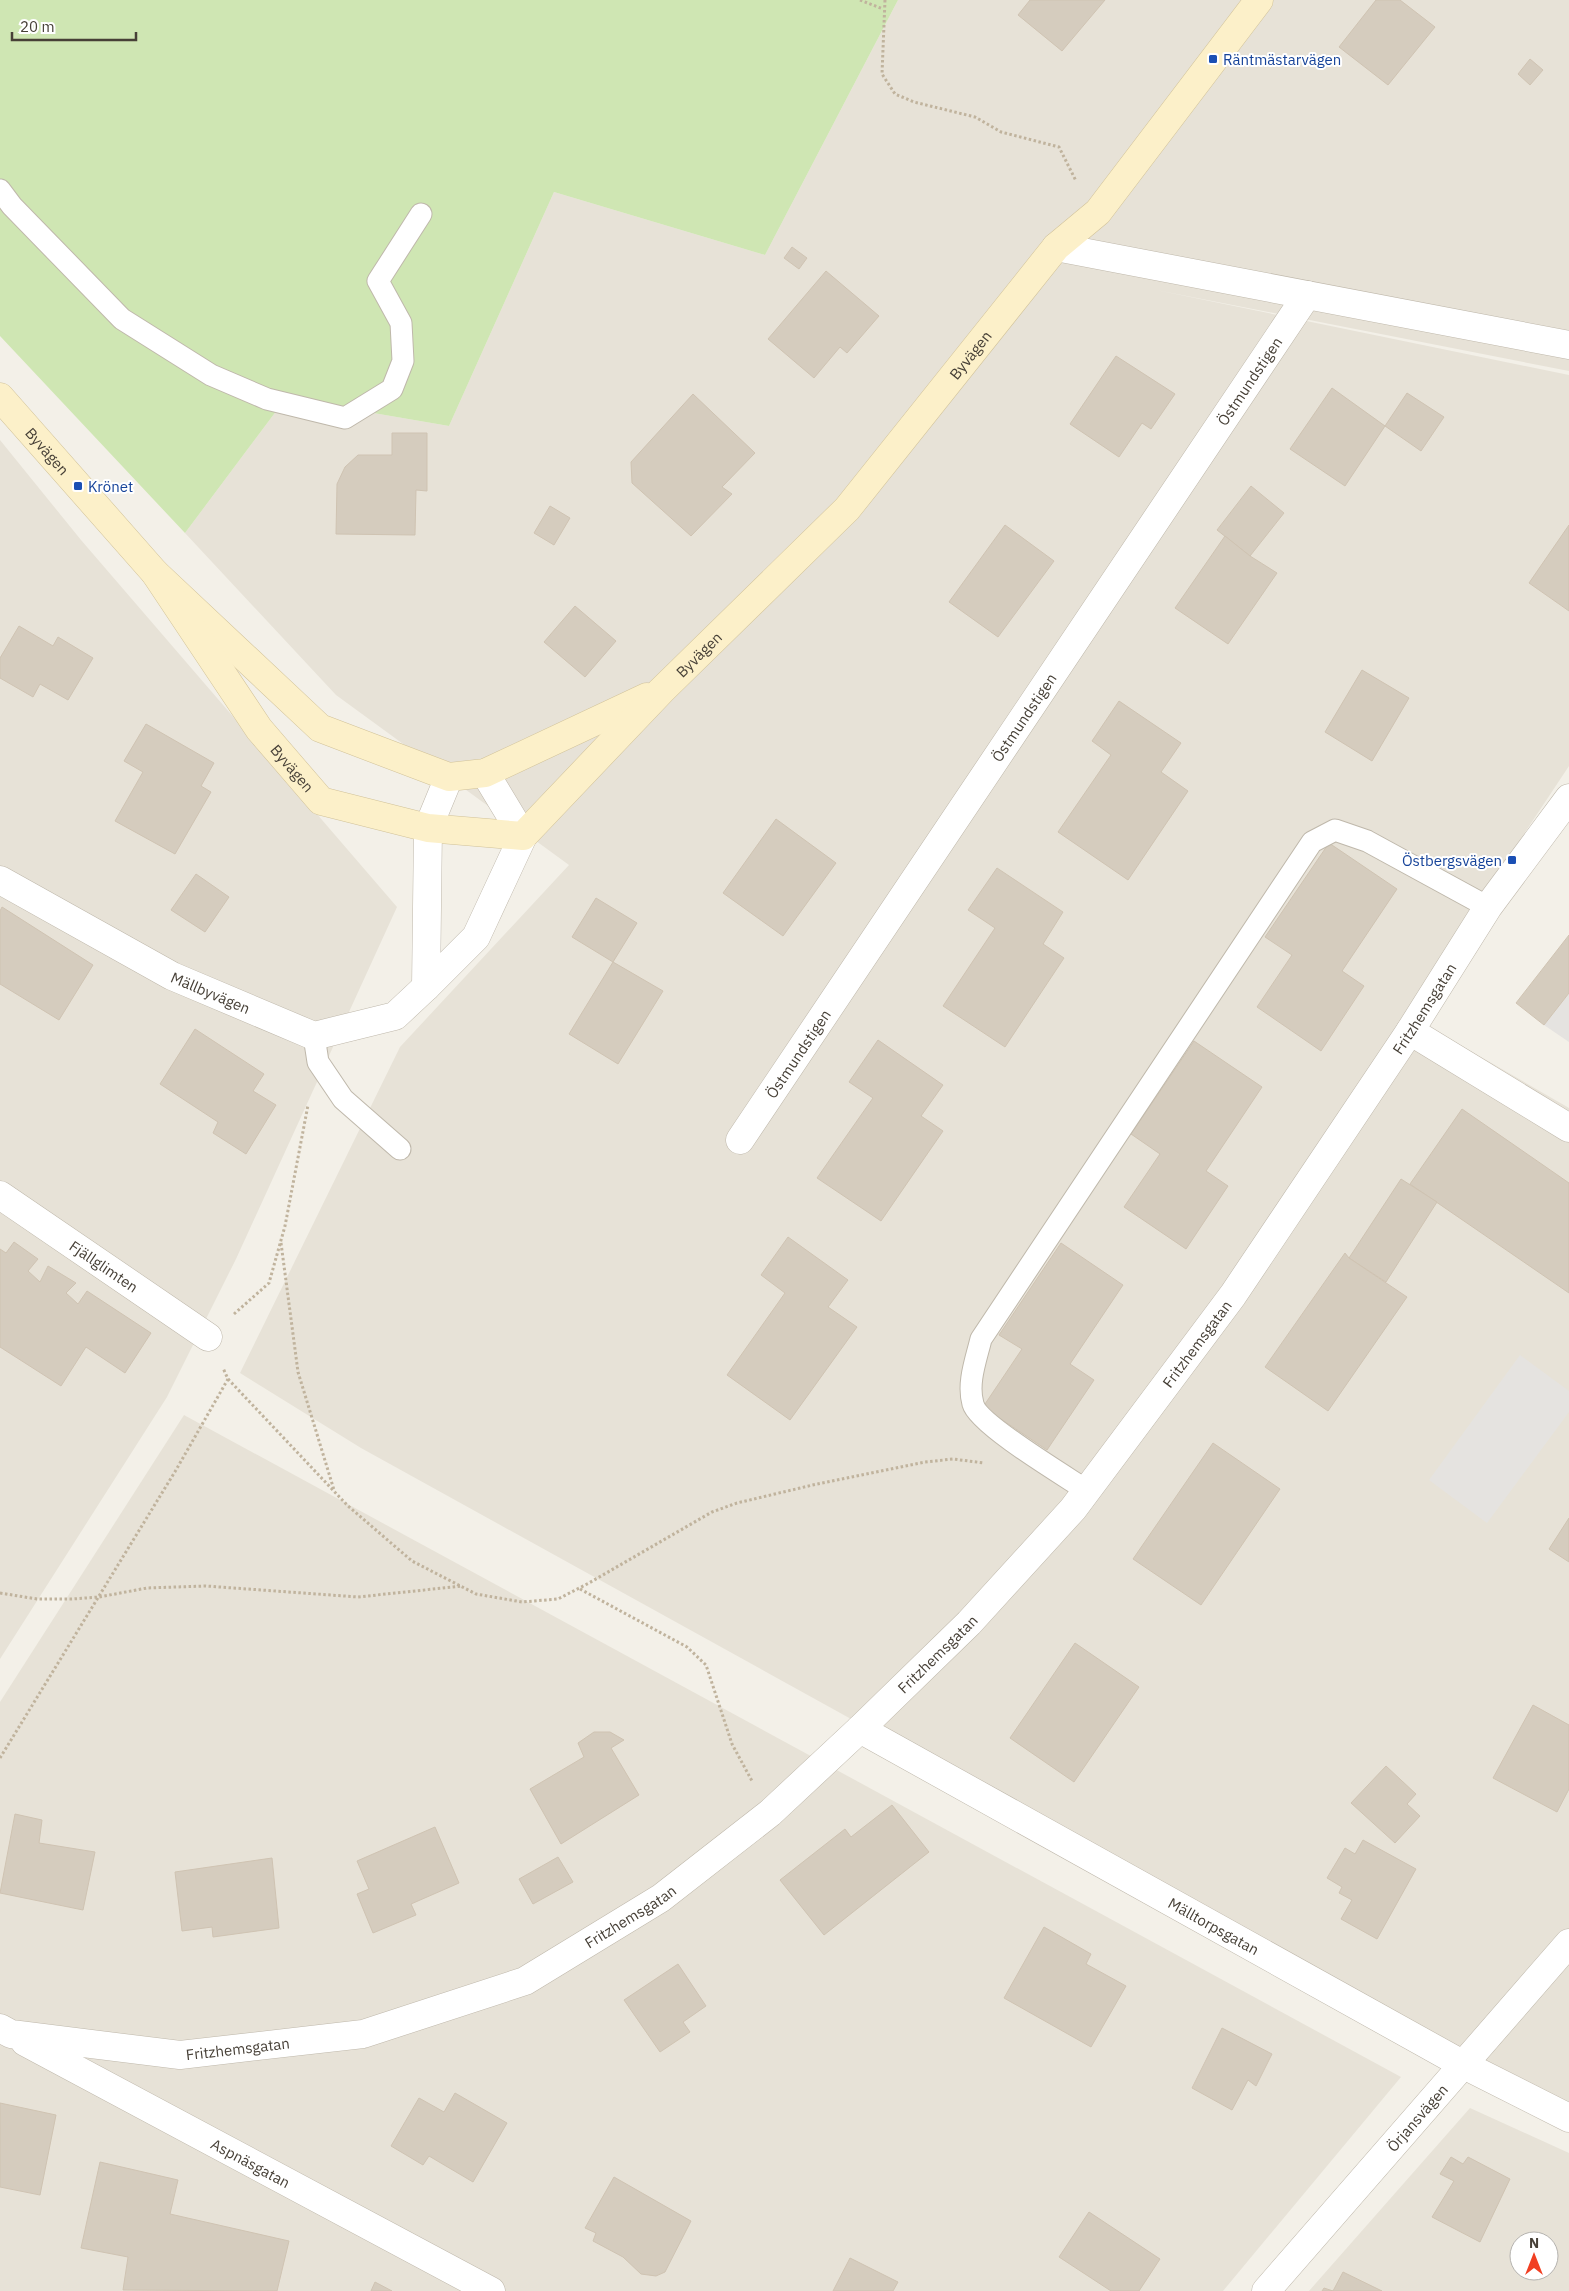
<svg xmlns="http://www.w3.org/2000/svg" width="1569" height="2291" font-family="'IBM Plex Sans',sans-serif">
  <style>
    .residential { fill: #e7e2d7; fill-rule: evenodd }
    .green { fill: #cfe6b3 }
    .parking { fill: #e5e3e0 }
    .building { fill: #d5ccbe; stroke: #cfc3b2 }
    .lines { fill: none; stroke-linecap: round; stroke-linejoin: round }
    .lane-casing { stroke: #bfb8ab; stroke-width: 23 }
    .street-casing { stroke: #bfb8ab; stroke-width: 29 }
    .secondary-casing { stroke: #d1c299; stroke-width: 29 }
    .path { stroke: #c0b39d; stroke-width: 3; stroke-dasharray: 2.5 2.5; stroke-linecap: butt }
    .lane { stroke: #fff; stroke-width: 21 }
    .street { stroke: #fff; stroke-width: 28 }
    .secondary { stroke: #fcf0c9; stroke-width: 28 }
    .transit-dot { fill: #1a4fb4; stroke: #fff; stroke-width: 2 }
    .labels { text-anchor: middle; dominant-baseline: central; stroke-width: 4; stroke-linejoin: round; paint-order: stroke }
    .transit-label { font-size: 15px; fill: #164399; stroke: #fff; text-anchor: start }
    .street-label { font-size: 15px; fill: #474037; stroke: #fff }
  </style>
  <rect width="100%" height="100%" fill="#f3f0e8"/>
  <g class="residential">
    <path d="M898,0H1569V371L1156,290L1569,375V766L1405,1013L1569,1108V2107L1446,2048L361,1448L240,1373L400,1047L569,865L336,695L185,533L286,398L449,426L554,192L765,255Z"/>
    <path d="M0,440L81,540L397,907L236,1259L167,1397L0,1659Z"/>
    <path d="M184,1415L1401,2077L1223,2291H0V1702Z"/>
    <path d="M1470,2108L1569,2153V2291H1309ZM1519,2241H1549V2271H1519Z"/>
  </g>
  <path class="green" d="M0,0H898L765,255L554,192L449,426L286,398L185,533L0,336Z"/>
  <g class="parking">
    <path d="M1569,993V1042L1544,1025Z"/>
    <path d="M1520,1355L1569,1391V1412L1487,1523L1429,1480Z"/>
  </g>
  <g class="building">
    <path d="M1030,0H1105L1062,51L1018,15Z"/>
    <path d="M1376,0H1400L1435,27L1388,85L1339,47Z"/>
    <path d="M1530,59L1543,70L1530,85L1518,74Z"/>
    <path d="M792,247L807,258L799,269L784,258Z"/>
    <path d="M826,271L879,316L847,353L840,347L814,378L768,339Z"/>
    <path d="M1116,356L1175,394L1151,429L1142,423L1119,457L1070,424Z"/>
    <path d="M1332,388L1385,426L1345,486L1290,449Z"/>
    <path d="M1407,393L1444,417L1421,451L1385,426Z"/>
    <path d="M693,394L755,453L722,487L732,494L691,536L632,483L631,462Z"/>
    <path d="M392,433H427V491L416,490L415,535L336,534L337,484L345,467L358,455H392Z"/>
    <path d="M1251,486L1284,513L1250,556L1217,530Z"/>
    <path d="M550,506L570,518L554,545L534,533Z"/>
    <path d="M1005,525L1054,561L998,637L949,602Z"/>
    <path d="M1569,525V611L1529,583Z"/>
    <path d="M1225,536L1250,556L1277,573L1228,644L1175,608Z"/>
    <path d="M575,606L616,641L585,677L544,642Z"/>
    <path d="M19,626L53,646L58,637L93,658L68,700L40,684L33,697L0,678V658Z"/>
    <path d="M1362,670L1409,698L1372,761L1325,732Z"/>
    <path d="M1119,701L1181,743L1161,772L1188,791L1128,880L1058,832L1111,755L1092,741Z"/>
    <path d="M146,724L214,763L201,786L211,792L175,854L115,821L143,772L124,761Z"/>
    <path d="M776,819L836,863L783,936L723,893Z"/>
    <path d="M1329,843L1397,889L1342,971L1364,986L1321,1051L1257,1007L1292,955L1265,937Z"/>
    <path d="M997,868L1063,912L1043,944L1064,958L1005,1047L943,1006L995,928L968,910Z"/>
    <path d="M196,874L229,897L205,932L171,910Z"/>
    <path d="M596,898L637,923L613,962L572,937Z"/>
    <path d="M2,907L93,965L59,1020L0,984V911Z"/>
    <path d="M1569,935V993L1544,1025L1516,1003Z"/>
    <path d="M613,962L663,991L618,1064L569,1034Z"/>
    <path d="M195,1029L264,1074L253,1091L276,1105L246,1154L213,1133L218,1122L160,1084Z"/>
    <path d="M878,1040L943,1085L921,1116L943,1131L881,1221L817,1178L873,1098L849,1082Z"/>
    <path d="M1194,1041L1262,1087L1206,1171L1228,1186L1186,1249L1124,1207L1160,1154L1131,1134Z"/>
    <path d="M1462,1109L1569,1183V1293L1410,1184Z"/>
    <path d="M1401,1179L1437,1202L1386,1282L1349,1258Z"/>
    <path d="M788,1237L848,1280L828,1307L857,1327L790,1420L727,1375L785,1293L761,1275Z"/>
    <path d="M14,1242L38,1259L28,1271L40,1282L48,1266L76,1283L66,1293L78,1304L87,1291L151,1333L125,1373L86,1347L61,1386L0,1347V1249L6,1253Z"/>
    <path d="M1061,1243L1123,1285L1070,1364L1094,1380L1047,1450L983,1407L1022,1349L999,1335Z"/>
    <path d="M1345,1253L1349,1258L1407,1297L1328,1411L1265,1367Z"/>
    <path d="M1213,1443L1280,1489L1201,1605L1133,1559Z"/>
    <path d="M1569,1518V1562L1549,1549Z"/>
    <path d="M1075,1643L1139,1687L1074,1782L1010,1738Z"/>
    <path d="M1533,1705L1569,1725V1789L1557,1812L1493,1778Z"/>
    <path d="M594,1732H610L624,1740L611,1748L639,1795L561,1844L530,1789L584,1757L578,1743Z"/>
    <path d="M1386,1766L1416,1794L1407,1804L1420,1816L1395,1843L1351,1803Z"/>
    <path d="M892,1805L929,1852L824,1935L780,1880L845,1829L851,1837Z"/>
    <path d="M15,1814L42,1820L39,1843L95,1852L83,1910L0,1893Z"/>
    <path d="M435,1827L459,1883L411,1904L416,1915L373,1933L357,1894L369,1889L357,1861Z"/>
    <path d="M1363,1840L1416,1869L1377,1939L1341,1919L1352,1900L1339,1893L1342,1887L1327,1878L1345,1848L1355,1854Z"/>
    <path d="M558,1857L573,1882L533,1904L519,1879Z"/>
    <path d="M272,1858L279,1928L213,1937L212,1927L182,1931L175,1872Z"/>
    <path d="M1044,1927L1091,1954L1086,1964L1126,1986L1091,2047L1004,1998Z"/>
    <path d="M678,1964L706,2006L683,2022L690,2032L660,2052L624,2000Z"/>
    <path d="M1222,2028L1272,2054L1256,2086L1248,2080L1232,2110L1192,2088Z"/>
    <path d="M455,2093L507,2123L473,2182L429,2156L423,2165L391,2146L419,2098L444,2112Z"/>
    <path d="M0,2103L56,2115L40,2195L0,2187Z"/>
    <path d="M1451,2157L1463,2164L1468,2157L1510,2179L1480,2242L1432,2217L1454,2181L1440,2174Z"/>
    <path d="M100,2162L178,2180L170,2214L289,2241L277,2291L123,2290L128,2257L81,2248Z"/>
    <path d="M614,2177L691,2221L665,2272L656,2276L641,2274L623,2257L593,2241L596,2233L585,2228Z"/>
    <path d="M1089,2212L1160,2259L1139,2291H1111L1059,2257Z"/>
    <path d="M850,2258L898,2282L893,2291H833Z"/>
    <path d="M1343,2272L1382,2291H1322L1324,2288L1333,2291Z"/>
    <path d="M375,2282L392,2291H371Z"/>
  </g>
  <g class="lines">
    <defs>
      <g id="lane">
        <path d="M0,190L12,206L122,319L211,375L267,399L345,418L392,389L403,361L401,323L378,281L421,214"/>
        <path d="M314,1036L318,1062L343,1099L400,1149"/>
        <path d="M1086,1490C1065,1476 978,1424 973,1404C967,1383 976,1360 981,1339L1312,842L1335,830L1367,841L1488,907"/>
      </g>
      <g id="street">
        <path d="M1056,247L1569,345"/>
        <path id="s1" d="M0,880L172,976L314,1036L395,1016L426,987L476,937L523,836L485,773"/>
        <path d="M426,987L428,828L449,777"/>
        <path d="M1410,1031L1569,1128"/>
        <path id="s2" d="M740,1140L1307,295"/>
        <path id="s3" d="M0,1195L208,1337"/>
        <path id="s4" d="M860,1729L1462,2064L1569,2118"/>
        <path id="s5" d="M0,2028L11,2034L180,2055L363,2034L525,1981L661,1898L770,1813L860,1729L969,1623L1073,1509L1233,1295L1410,1031L1488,907L1569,798"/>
        <path id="s6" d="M25,2042L491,2291"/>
        <path id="s7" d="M1266,2291L1569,1943"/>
      </g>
      <g id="secondary">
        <path id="s8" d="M0,397L155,573L320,728L449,777L485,773L647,697"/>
        <path id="s9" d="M155,573L259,729L321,801L428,828L523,836L661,691L847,509L1056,247L1098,212L1259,0"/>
      </g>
    </defs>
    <use href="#lane" class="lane-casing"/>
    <use href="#street" class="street-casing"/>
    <use href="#secondary" class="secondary-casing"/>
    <g class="path">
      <path d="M860,0L883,9"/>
      <path d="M885,0L882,74L895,94L914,102L975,117L1001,132L1059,147L1076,181"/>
      <path d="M281,1243L298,1372L334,1490"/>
      <path d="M234,1314L269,1283L285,1226L308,1105"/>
      <path d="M228,1379L348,1506L412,1561L476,1594L522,1602L558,1599L589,1583L712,1512L737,1503L817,1484L925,1462L953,1459L984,1463"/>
      <path d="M580,1589L687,1647L706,1665L732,1744L752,1781"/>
      <path d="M0,1593L37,1599H72L99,1597L147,1588L206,1586L358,1597L462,1586"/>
      <path d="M0,1758L176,1470L228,1379L223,1368"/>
    </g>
    <use href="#lane" class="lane"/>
    <use href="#street" class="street"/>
    <use href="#secondary" class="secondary"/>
  </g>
  <g class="transit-dot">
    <rect x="1208" y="54" width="10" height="10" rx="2.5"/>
    <rect x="73" y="481" width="10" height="10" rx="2.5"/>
    <rect x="1507" y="855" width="10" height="10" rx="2.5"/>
  </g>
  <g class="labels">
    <g class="transit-label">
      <text x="1223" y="59">Räntmästarvägen</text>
      <text x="88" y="486">Krönet</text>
      <text x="1502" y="860" text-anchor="end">Östbergsvägen</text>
    </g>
    <g class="street-label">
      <text stroke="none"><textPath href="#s9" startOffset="1146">Byvägen</textPath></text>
      <text stroke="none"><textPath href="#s2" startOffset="914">Östmundstigen</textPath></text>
      <text stroke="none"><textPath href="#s8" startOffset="72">Byvägen</textPath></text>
      <text stroke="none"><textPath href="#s9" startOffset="741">Byvägen</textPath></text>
      <text stroke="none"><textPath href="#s2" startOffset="509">Östmundstigen</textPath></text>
      <text stroke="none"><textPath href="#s9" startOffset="239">Byvägen</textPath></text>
      <text stroke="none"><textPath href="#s1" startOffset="239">Mällbyvägen</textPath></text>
      <text stroke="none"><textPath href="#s5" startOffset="1876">Fritzhemsgatan</textPath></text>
      <text stroke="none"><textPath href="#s2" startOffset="104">Östmundstigen</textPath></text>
      <text stroke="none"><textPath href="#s3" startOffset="126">Fjällglimten</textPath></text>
      <text stroke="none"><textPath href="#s5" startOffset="1471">Fritzhemsgatan</textPath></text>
      <text stroke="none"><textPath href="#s5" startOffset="1066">Fritzhemsgatan</textPath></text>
      <text stroke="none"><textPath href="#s5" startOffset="661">Fritzhemsgatan</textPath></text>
      <text stroke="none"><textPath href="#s4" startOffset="405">Mälltorpsgatan</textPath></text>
      <text stroke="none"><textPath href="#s5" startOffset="241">Fritzhemsgatan</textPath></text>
      <text stroke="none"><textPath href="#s7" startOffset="230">Örjansvägen</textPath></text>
      <text stroke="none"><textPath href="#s6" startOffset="256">Aspnäsgatan</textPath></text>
    </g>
  </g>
  <g transform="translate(1534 2256)"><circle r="24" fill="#ffffff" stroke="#b5b3af"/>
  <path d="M0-4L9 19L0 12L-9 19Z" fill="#f13f22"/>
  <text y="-8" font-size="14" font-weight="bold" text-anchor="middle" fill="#474037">N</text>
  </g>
  <path d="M12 32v8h124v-8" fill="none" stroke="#474037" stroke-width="2.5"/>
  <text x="20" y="32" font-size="15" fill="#474037" stroke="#ffffff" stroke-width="4" paint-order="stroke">20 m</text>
</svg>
